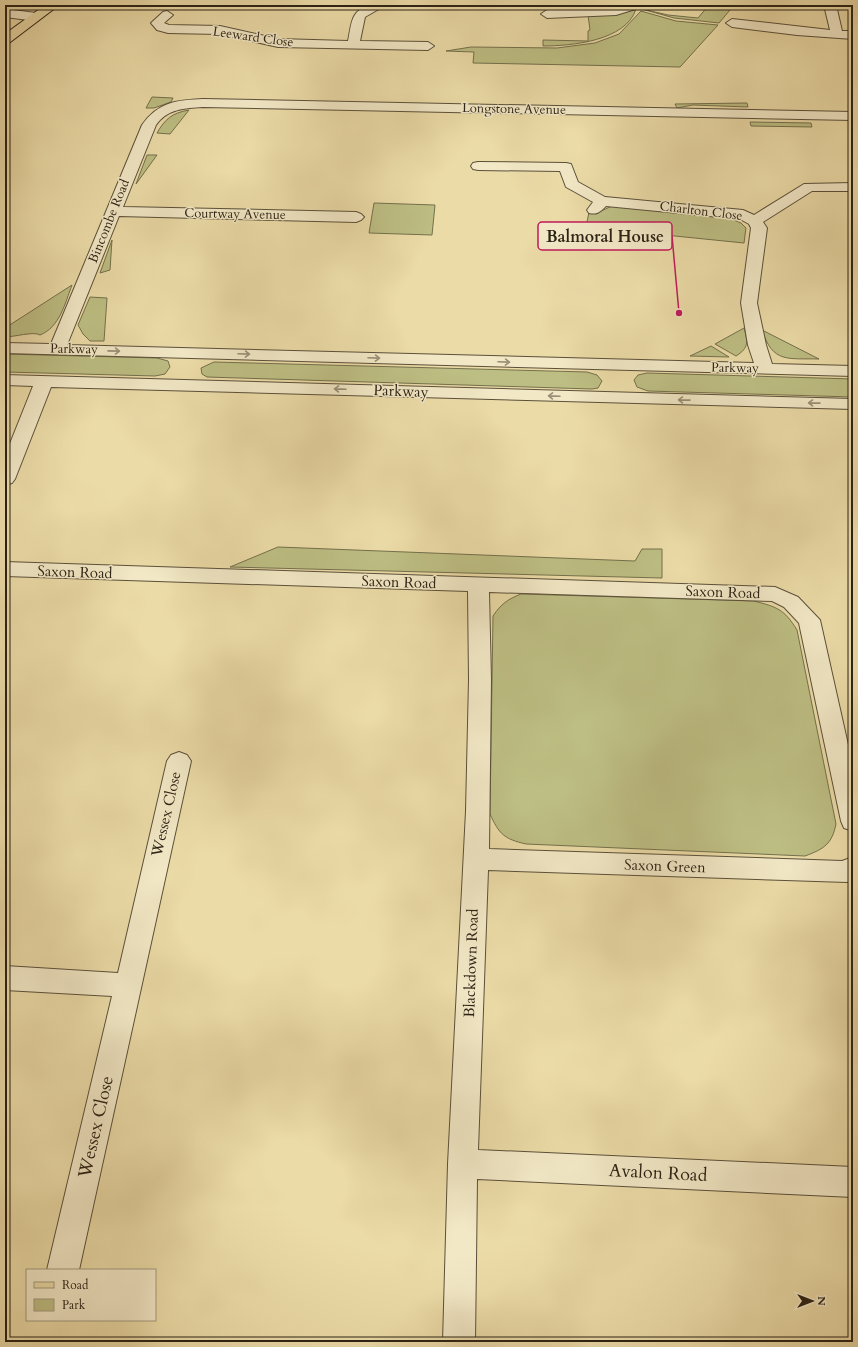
<svg xmlns="http://www.w3.org/2000/svg" width="858" height="1347" font-family="Cardo,serif">
  <style>
    .green { fill: #bdbe83; stroke: #74704c }
    .lines { fill: none; stroke-linecap: round; stroke-linejoin: round }
    .minor-casing { stroke: #5b503a; stroke-width: 2 }
    .major-casing { stroke: #2b2215; stroke-width: 2 }
    .minor { fill: #f2e8c6; fill-rule: evenodd }
    .major { fill: #ebdba7; fill-rule: evenodd }
    .oneway { stroke: #988f76 }
    .labels { text-anchor: middle; dominant-baseline: central; stroke-width: 3; stroke-linejoin: round; paint-order: stroke }
    .far-street-label { font-size: 13px; fill: #2b2215; stroke: #f2e8c6 }
    .street-label { font-size: 15px; fill: #2b2215; stroke: #f2e8c6 }
    .near-street-label { font-size: 18px; fill: #2b2215; stroke: #f2e8c6 }
    .leader { fill: none; stroke: #c2185b; stroke-width: 1.5 }
    .callout-dot { fill: #c2185b; stroke: #f2e8c6; stroke-width: 1.5 }
    .callout { fill: #f2e8c6; stroke: #c2185b; stroke-width: 1.5 }
    .callout-label { font-size: 16px; text-anchor: middle; font-weight: bold; fill: #2b2215 }
  </style>
  <rect width="100%" height="100%" fill="#ebdba7"/>
  <filter id="stains"><feTurbulence type="fractalNoise" baseFrequency=".005" numOctaves="4"/><feColorMatrix values="0 0 0 0 .2 0 0 0 0 .09 0 0 0 0 .02 0 0 0 .5 -.17"/></filter>
  <radialGradient id="worn" r=".72"><stop offset=".6" stop-color="#630" stop-opacity="0"/><stop offset="1" stop-color="#630" stop-opacity=".3"/></radialGradient>
  <g class="green">
    <path d="M708,6L730,10L719,23L674,18L642,9L668,15L698,18Z"/>
    <path d="M636,9C626,41 571,46 543,46V40L588,41V31L590,30L588,15L622,13Z"/>
    <path d="M641,11L676,21L718,25L680,67L473,63L474,52L446,51L471,47L557,48L595,43L619,34Z"/>
    <path d="M152,97L173,98L171,102L154,108H146Z"/>
    <path d="M747,103L748,107L693,105L677,108L675,104Z"/>
    <path d="M189,110L170,134L157,133C165,119 172,113 189,110Z"/>
    <path d="M750,122L811,123L812,127L751,126Z"/>
    <path d="M147,155H157L136,184Z"/>
    <path d="M374,203L435,205L432,235L369,233Z"/>
    <path d="M612,206L729,218L741,223L746,228L744,243L586,227L589,212L597,213Z"/>
    <path d="M112,240L110,270L100,273Z"/>
    <path d="M72,285C65,303 60,327 40,335C34,331 14,337 5,337V328Z"/>
    <path d="M90,297L107,298L104,341H90L83,334L78,325Z"/>
    <path d="M744,328C748,342 749,348 736,356L715,344Z"/>
    <path d="M762,330L819,359C788,358 773,364 762,330Z"/>
    <path d="M711,346L729,357L690,356Z"/>
    <path d="M5,354L157,358L168,361L170,367L165,374L155,376L5,372Z"/>
    <path d="M214,362L587,372L597,375L602,381L598,388L592,389L207,377L202,374L201,368Z"/>
    <path d="M647,373L853,379V397L648,391L637,387L634,380L638,375Z"/>
    <path d="M278,547L635,561L642,549H662V578L230,567Z"/>
    <path d="M521,594L754,601C777,607 784,609 797,630L836,824C832,844 824,849 805,856L526,844C504,839 499,834 490,814L493,616C501,604 508,599 521,594Z"/>
  </g>
  <g class="lines">
    <defs>
      <g id="minor">
        <path d="M369,5H386L365,17L360,41L428,42L434,46L428,50L278,47L220,34L168,33L157,30L151,23L163,12L167,11L173,15L164,23L169,25L220,26L278,39L348,41C352,23 350,12 369,5Z"/>
        <path d="M623,5H641L639,8L616,15L547,18L541,14L547,10L615,7Z"/>
        <path d="M824,5H836L842,31H853V39L797,35L732,27L726,23L732,19L830,30Z"/>
        <path d="M5,9L36,13L42,17L36,21L5,17Z"/>
        <path d="M203,99L853,112V120L203,107C185,108 167,109 156,125L123,207L356,212L361,214L364,217L361,220L356,222L119,216L67,345L754,363L748,345L741,303L751,228L749,224L740,219L606,206C600,212 597,215 589,213L587,210L593,202L566,187L560,171L478,170L473,169L471,166L473,163L478,162L566,163L571,164L578,182L605,197L743,210L754,215L804,184L853,183V191H812L763,222L767,228L757,303L766,345L772,364L853,366V376L5,353V343L51,344L142,125C158,102 177,100 203,99Z"/>
        <path d="M5,375L853,399V409L51,387L15,479L12,483L5,485V456L33,386L5,385Z"/>
        <path d="M5,562L775,587L798,597L820,620L853,767V831L844,828L841,821L799,623L784,607L772,601L489,592L491,680L489,849L842,861L853,857V880L847,882L488,870L478,1150L853,1167V1197L477,1179L475,1342H443L448,1164L466,811L469,680L468,591L5,576Z"/>
        <path d="M179,752L187,755L191,761L79,1270H47L112,996L5,990V966L118,973L167,761L171,755Z"/>
      </g>
      <path id="major" d="M45,5H59L9,43L5,44V34Z"/>
    </defs>
    <use href="#minor" class="minor-casing"/>
    <use href="#major" class="major-casing"/>
    <use href="#minor" class="minor"/>
    <use href="#major" class="major"/>
  </g>
  <defs><path id="oneway-shaft" d="M-6 0H5M1.5-3L5.5 0L1.5 3" fill="none" stroke-width="1.6" stroke-linecap="round" stroke-linejoin="round"/></defs>
  <g class="oneway">
    <use href="#oneway-shaft" transform="translate(114 351) rotate(1)"/>
    <use href="#oneway-shaft" transform="translate(244 354) rotate(2)"/>
    <use href="#oneway-shaft" transform="translate(374 358) rotate(2)"/>
    <use href="#oneway-shaft" transform="translate(504 362) rotate(2)"/>
    <use href="#oneway-shaft" transform="translate(340 389) rotate(-178)"/>
    <use href="#oneway-shaft" transform="translate(554 396) rotate(-178)"/>
    <use href="#oneway-shaft" transform="translate(684 400) rotate(-179)"/>
    <use href="#oneway-shaft" transform="translate(814 403) rotate(-179)"/>
  </g>
  <g class="labels">
    <g class="far-street-label">
      <text transform="translate(253 37) rotate(8)">Leeward Close</text>
      <text transform="translate(514 109) rotate(1)">Longstone Avenue</text>
      <text transform="translate(701 211) rotate(7)">Charlton Close</text>
      <text transform="translate(235 214) rotate(1)">Courtway Avenue</text>
      <text transform="translate(109 221) rotate(-68)">Bincombe Road</text>
      <text transform="translate(74 349) rotate(1)">Parkway</text>
      <text transform="translate(735 368) rotate(1)">Parkway</text>
    </g>
    <g class="street-label">
      <text transform="translate(401 391) rotate(2)">Parkway</text>
      <text transform="translate(75 572) rotate(2)">Saxon Road</text>
      <text transform="translate(399 582) rotate(2)">Saxon Road</text>
      <text transform="translate(723 592) rotate(2)">Saxon Road</text>
      <text transform="translate(166 814) rotate(-77)">Wessex Close</text>
      <text transform="translate(665 866) rotate(2)">Saxon Green</text>
      <text transform="translate(471 963) rotate(-88)">Blackdown Road</text>
    </g>
    <g class="near-street-label">
      <text transform="translate(96 1127) rotate(-77)">Wessex Close</text>
      <text transform="translate(658 1173) rotate(3)">Avalon Road</text>
    </g>
  </g>
  <path class="leader" d="M679 313L672 236"/>
  <circle class="callout-dot" cx="679" cy="313" r="4"/>
  <rect class="callout" x="538" y="222" width="134" height="28" rx="4"/>
  <g class="callout-label">
    <text x="605" y="242">Balmoral House</text>
  </g>
  <rect width="858" height="1347" fill="none" stroke="#ebdba7" stroke-width="20"/>
  <rect x="6" y="6" width="846" height="1335" fill="none" stroke="#2b2215" stroke-width="2"/>
  <rect x="10" y="10" width="838" height="1327" fill="none" stroke="#2b2215"/>
  <rect x="26" y="1269" width="130" height="52" fill="#f2e8c6" stroke="#a2997f"/>
  <rect x="34" y="1282" width="20" height="6" fill="#ebdba7" stroke="#a2997f"/>
  <text x="62" y="1289" font-size="12" fill="#2b2215">Road</text>
  <rect x="34" y="1299" width="20" height="12" fill="#bdbe83" stroke="#a2997f"/>
  <text x="62" y="1309" font-size="12" fill="#2b2215">Park</text>
  <g transform="translate(812 1301) rotate(90)" stroke="#f2e8c6" stroke-width="3" paint-order="stroke">
  <path d="M0-3L7 15L0 10L-7 15Z" fill="#2b2215"/>
  <text y="-6" font-size="11" font-weight="bold" text-anchor="middle" fill="#2b2215">N</text>
  </g>
  <rect width="100%" height="100%" filter="url(#stains)"/>
  <rect width="100%" height="100%" fill="url(#worn)"/>
</svg>
